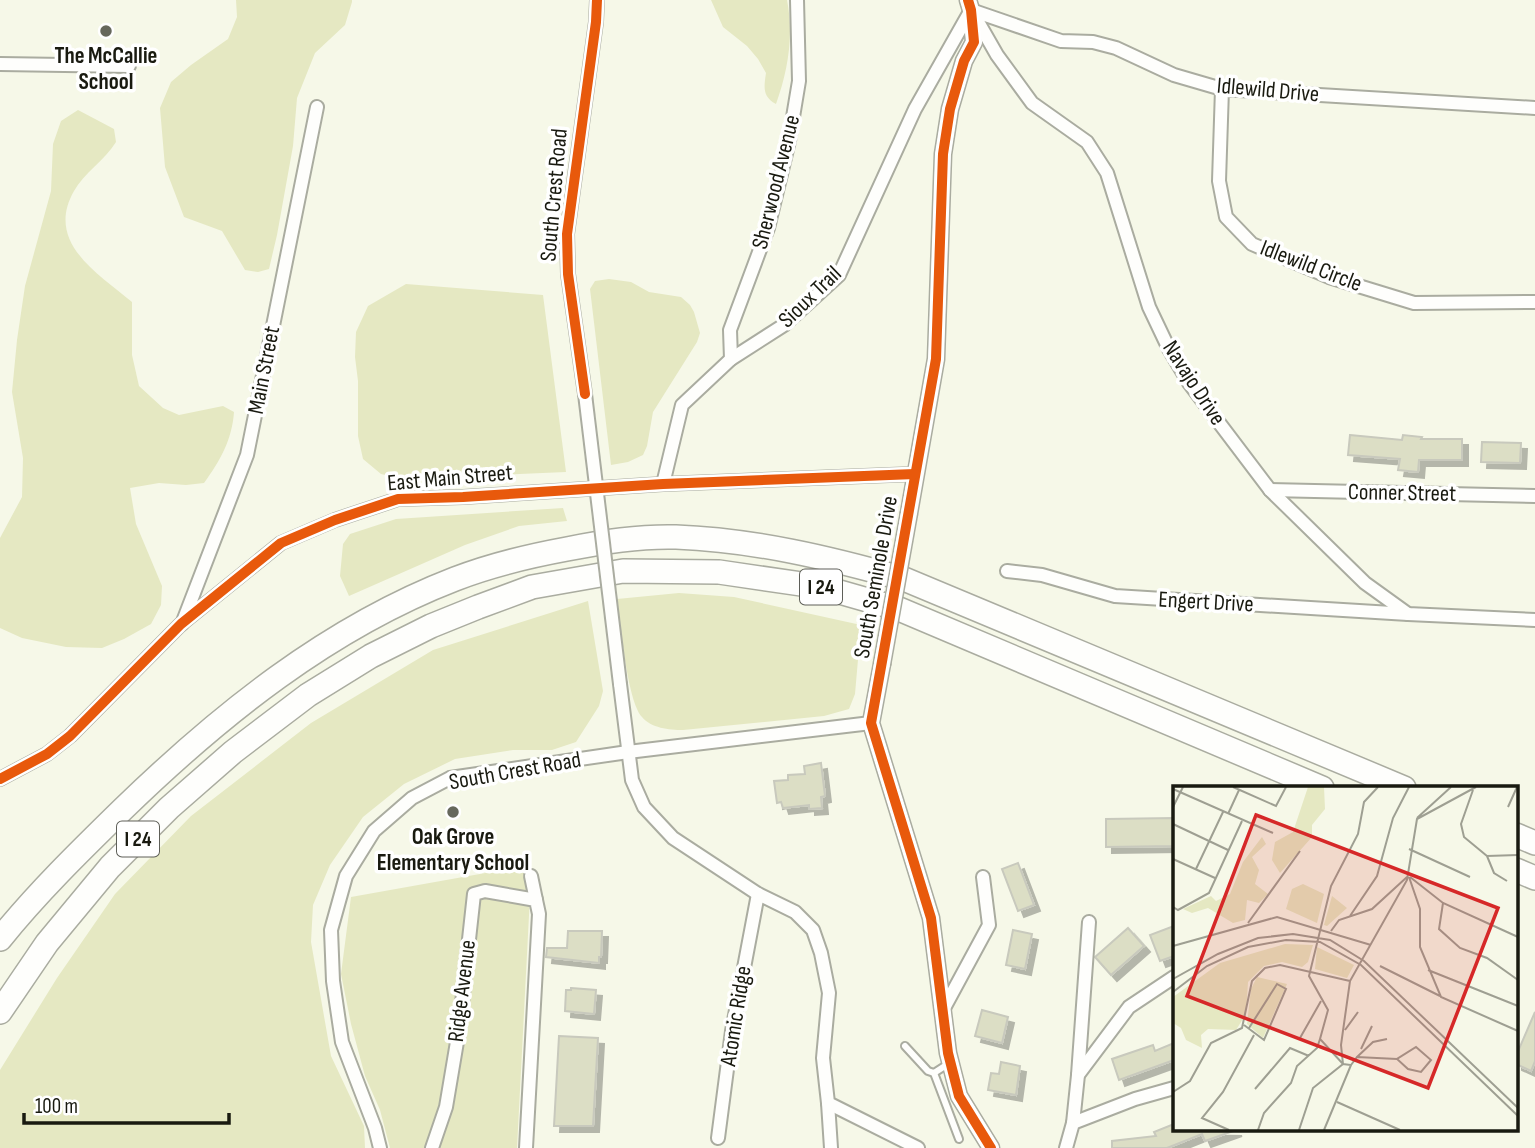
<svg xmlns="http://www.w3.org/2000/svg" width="1535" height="1148" font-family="'Sofia Sans Condensed',sans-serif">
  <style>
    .green { fill: #e5e8c2 }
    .building { fill: #dcdec5; stroke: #c8c9bd; stroke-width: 2; filter: url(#shadow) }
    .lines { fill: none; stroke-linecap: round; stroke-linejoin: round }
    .service-casing { stroke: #aaaca0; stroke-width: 10 }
    .minor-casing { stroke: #aaaca0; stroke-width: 16 }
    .tertiary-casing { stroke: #aaaca0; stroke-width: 19 }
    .motorway-casing { stroke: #aaaca0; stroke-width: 26 }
    .service { stroke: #fefefc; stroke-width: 6 }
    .minor { stroke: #fefefc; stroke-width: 12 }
    .tertiary { stroke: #fefefc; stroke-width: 16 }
    .motorway { stroke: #fefefc; stroke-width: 23 }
    .minor-bridge-casing { stroke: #aaaca0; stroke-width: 16; stroke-linecap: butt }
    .tertiary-bridge-casing { stroke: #aaaca0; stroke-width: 19; stroke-linecap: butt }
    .minor-bridge { stroke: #fefefc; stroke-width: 12 }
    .tertiary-bridge { stroke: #fefefc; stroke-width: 16 }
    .cycleway-casing { stroke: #fff; stroke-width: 15 }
    .cycleway { stroke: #e8590c; stroke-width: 10 }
    .poi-dot { fill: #66685c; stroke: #fff; stroke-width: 2.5 }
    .labels { text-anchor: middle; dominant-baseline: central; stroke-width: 7; stroke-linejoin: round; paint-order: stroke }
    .shield { fill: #fff; stroke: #5e5f58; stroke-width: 2 }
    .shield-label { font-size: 21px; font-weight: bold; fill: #191a10 }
    .poi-label { font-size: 23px; font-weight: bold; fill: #191a10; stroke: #fff }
    .street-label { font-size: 23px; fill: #191a10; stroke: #fff }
    .inset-road { fill: none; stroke: #9e9f92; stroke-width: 2 }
    .view { fill: #d62828; fill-opacity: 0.15; stroke: #d62828; stroke-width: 3.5 }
    .inset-edge { fill: none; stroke: #191a10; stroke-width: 3.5 }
  </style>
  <defs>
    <filter id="shadow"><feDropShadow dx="6" dy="6" stdDeviation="0" flood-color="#0004"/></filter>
  </defs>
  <rect width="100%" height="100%" fill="#f6f8e8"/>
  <g class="green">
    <path d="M236,0H352V2L345,25L315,53L297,98L293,146L277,235L269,269L258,272L245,270L222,231L184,217L165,167L160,108L171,82L191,65L228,39L237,17Z"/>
    <path d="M711,0H787C794,35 788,71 776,104C762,96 764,87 766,73L758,59L747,46L723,27Z"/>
    <path d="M78,110L114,129L116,142C105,160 84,173 74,191C45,242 97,273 132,302V355L139,386L163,408L179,415L223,406L234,412C232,440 220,461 204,483L186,485L159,483L130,488L136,524L162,586L161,605L151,624L124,639L102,648L66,647L22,638L0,628V538L22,497L23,458L12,392L17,340L25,286L51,191L53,144L61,121Z"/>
    <path d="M609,279L631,282L649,292L681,297L690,305L694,312L700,333L697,342L653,412L647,446L643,455L628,462L611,465L590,289L595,281Z"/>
    <path d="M406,284L543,295L566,472L402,479L381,474L363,459L358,436V381L355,357L356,332L368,306Z"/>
    <path d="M563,508L567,521L519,526L465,545L349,596L340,576L343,544L350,534L396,519Z"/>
    <path d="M679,593L734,597L861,625L855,694L849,709L824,716L683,730C669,730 651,728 642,717C627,700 621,625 617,599Z"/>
    <path d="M588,601L603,691L599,706L576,742L552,750H513L455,759L404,784L363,817L330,865L313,905L311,942L331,1056L364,1126L365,1148H0V1070L57,978L115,894L191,816L311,723L433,650Z"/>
    <path d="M527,869L530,896L517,1148H390L380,1110L365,1076L351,1024L341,974L351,897L491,872Z"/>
  </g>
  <g class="building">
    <path d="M1350,435L1402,440L1403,435L1422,437L1421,439H1462V460H1419L1418,472L1398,470L1400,459L1348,455Z"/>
    <path d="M1482,442L1521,443L1520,463L1481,462Z"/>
    <path d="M821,763L825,796L821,797L822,808L809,809V805L783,808L781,802L777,803L774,781L788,780V775L805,774L804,766Z"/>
    <path d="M1174,818V846L1106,847V819Z"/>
    <path d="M1018,863L1034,905L1018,911L1002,869Z"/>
    <path d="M1174,926V956L1160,961L1150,935Z"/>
    <path d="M1128,928L1144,946L1111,975L1095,957Z"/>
    <path d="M1013,930L1032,934L1025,969L1006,965Z"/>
    <path d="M568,931H602L601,957H599V963L546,957L547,948H567Z"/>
    <path d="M571,988L596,990L594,1014L565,1011L566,990H571Z"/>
    <path d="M982,1010L1008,1017L1002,1043L975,1036Z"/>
    <path d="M1535,1012V1061L1531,1071L1516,1064V1056Z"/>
    <path d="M559,1036L598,1038L593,1126H554Z"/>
    <path d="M1174,1043V1060L1119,1080L1112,1059L1153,1045L1155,1051Z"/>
    <path d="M1001,1062L1020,1066L1016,1095L988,1090L991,1073L999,1074Z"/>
    <path d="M1174,1124V1129L1236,1130L1205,1141L1202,1134L1167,1148H1112V1141L1156,1136L1154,1132Z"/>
  </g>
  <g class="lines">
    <defs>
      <g id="service">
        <path d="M905,1046L928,1071L934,1073L948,1064"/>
        <path d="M934,1073L959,1139"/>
      </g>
      <g id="minor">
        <path d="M971,10L1061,41L1093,42L1116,48L1174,75L1222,89L1535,108"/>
        <path d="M973,13L997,55L1032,103L1087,142L1107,173L1149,307L1169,349L1189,383L1270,490L1365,583L1408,614L1535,620"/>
        <path d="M0,64L129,66"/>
        <path d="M1222,89L1219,181L1226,217L1252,244L1329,277L1414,303L1535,302"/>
        <path d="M731,359L730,330L768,228L789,141L799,81L797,0"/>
        <path d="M585,394L568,274L567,234L596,22L597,0"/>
        <path d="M663,484L682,405L731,359L784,325L839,275L915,109L971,10"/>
        <path d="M1270,490L1535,496"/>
        <path d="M1007,571L1042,575L1115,596L1408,614"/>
        <path d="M182,624L247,455L317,107"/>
        <path d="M620,684L632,780L644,807L673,838L758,894L795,912L813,930L821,953L829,993L823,1058L828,1103L918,1148"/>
        <path d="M0,779L47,754L70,736L181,624L281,543L335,520L398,499L463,497L663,484L915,474"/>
        <path d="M531,876L536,900"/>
        <path d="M943,1010L989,925L983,877"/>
        <path d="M1078,1075L1089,922"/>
        <path d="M828,1103L831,1148"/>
        <path d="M1073,1123L1078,1075L1129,1007L1174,977"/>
        <path d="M718,1138L732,1031L758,894"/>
        <path d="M380,1148L375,1128L342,1042L333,981L331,930L346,876L374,831L412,798L450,778L628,752L871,723"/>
        <path d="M432,1148L446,1107L459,1030L474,894L485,891L536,900L539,914L526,1148"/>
        <path d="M1066,1148L1073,1123L1135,1099L1174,1088"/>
      </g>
      <g id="tertiary">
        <path d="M909,513L936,359L943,154L950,109L964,61L974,42L971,10L968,0"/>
        <path d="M882,664L871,723L931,918L948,1053L959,1096L991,1148"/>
      </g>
      <g id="motorway">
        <path d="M1516,835L1535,843"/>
        <path d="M1516,870L1535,878"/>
        <path d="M0,939C37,893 80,851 123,809C220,715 328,628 455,579C491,565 529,556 567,549C603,542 639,536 676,537C754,540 830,558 904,579L1404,788"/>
        <path d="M0,1012L47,943L110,867L169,808L233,752L308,695L371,656L431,626L478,607L532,587L623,571L719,572L822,587L899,609L1322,788"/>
      </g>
    </defs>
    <use href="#service" class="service-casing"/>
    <use href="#minor" class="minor-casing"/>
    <use href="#tertiary" class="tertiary-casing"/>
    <use href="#motorway" class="motorway-casing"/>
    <use href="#service" class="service"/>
    <use href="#minor" class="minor"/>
    <use href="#tertiary" class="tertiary"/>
    <use href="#motorway" class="motorway"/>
    <defs>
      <path id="minor-bridge" d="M585,394L620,684"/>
      <path id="tertiary-bridge" d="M882,664L909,513"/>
    </defs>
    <use href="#minor-bridge" class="minor-bridge-casing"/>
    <use href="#tertiary-bridge" class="tertiary-bridge-casing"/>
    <use href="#minor-bridge" class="minor-bridge"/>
    <use href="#tertiary-bridge" class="tertiary-bridge"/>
    <defs>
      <g id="cycleway">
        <path d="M968,0L971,10L974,42L964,61L950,109L943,154L936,359L871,723L931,918L948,1053L959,1096L991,1148"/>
        <path d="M585,394L568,274L567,234L596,22L597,0"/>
        <path d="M0,779L47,754L70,736L181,624L281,543L335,520L398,499L463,497L663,484L915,474"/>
      </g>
    </defs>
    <use href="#cycleway" class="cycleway-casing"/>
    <use href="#cycleway" class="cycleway"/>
  </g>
  <g class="poi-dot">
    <circle cx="106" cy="31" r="7"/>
    <circle cx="453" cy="812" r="7"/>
  </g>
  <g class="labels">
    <g class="shield">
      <rect x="800" y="569.5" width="42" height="35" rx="5"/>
      <rect x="117" y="821.5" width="42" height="35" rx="5"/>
    </g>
    <g class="shield-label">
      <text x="821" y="587">I 24</text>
      <text x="138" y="839">I 24</text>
    </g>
    <g class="poi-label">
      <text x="106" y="56">The McCallie<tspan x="106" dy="26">School</tspan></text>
      <text x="453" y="837">Oak Grove<tspan x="453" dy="26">Elementary School</tspan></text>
    </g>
    <g class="street-label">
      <text transform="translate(1268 90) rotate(5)">Idlewild Drive</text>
      <text transform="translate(776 182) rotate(-76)">Sherwood Avenue</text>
      <text transform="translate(554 195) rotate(-85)">South Crest Road</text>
      <text transform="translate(1311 266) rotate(21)">Idlewild Circle</text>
      <text transform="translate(810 297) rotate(-44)">Sioux Trail</text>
      <text transform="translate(264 370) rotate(-79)">Main Street</text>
      <text transform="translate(1194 383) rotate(57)">Navajo Drive</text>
      <text transform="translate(450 478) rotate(-5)">East Main Street</text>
      <text transform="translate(1402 493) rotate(1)">Conner Street</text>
      <text transform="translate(876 577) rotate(-80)">South Seminole Drive</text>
      <text transform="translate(1206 602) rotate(3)">Engert Drive</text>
      <text transform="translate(515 771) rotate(-10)">South Crest Road</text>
      <text transform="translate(462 991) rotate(-83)">Ridge Avenue</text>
      <text transform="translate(736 1016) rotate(-81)">Atomic Ridge</text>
    </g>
  </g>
  <g transform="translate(1173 786)">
    <rect width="345" height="345" fill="#f6f8e8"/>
    <path d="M135,1H151L152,23L139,39V51L107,87L99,74L102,56L120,46ZM89,51L93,58L79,71L86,84L82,98L95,108L86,117L74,114L72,134L60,137L35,122L19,127L10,123L38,110L43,115L57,108L70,76ZM130,98L151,108L144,137L113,123L119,103ZM159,110L174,122L154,140L151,139ZM112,158L140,159L135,176L129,181L109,176L91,180L75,196L73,228L63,244L35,243L28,249L29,262L13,254L8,242L0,237V211L47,177ZM144,161L181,179L174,192L142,183ZM84,191L114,198L90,252L74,238L78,203Z" fill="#e5e8c2"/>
    <path class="inset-road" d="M60,1L103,20L113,1M0,3L100,47M300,4L288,38L291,51L314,70L345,69M0,21L10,1M335,21L344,1M55,28L66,4M244,32L278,1M0,38L55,64M236,63L297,91M314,70L321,87L334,95M0,73L42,92M23,83L50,26M236,91L247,123V161L268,211L345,245M237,91L270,117L345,151M270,117L266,143L287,162L314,172L345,194M0,121L5,124L36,107L69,35M177,130L204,90L220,32L236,1M75,137L127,65M158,145L166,134L199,123L234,91M0,160L104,131L198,159M207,180L267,210M255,184L345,220M0,193L45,168L85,152L120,148L157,154L191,175L345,322M0,206L34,180L75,161L113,154L147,156L188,179L345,330M71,239L91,254L113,203L104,198L76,242M172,244L185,226M127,252L148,215M243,261L258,274L248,286L235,283L224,273ZM188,263L199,240M184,271L200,256L214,253M178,279L184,271L224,273M82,303L117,262L136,270M0,306L17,295L38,257L69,242L79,195L92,182L107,179L177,195M164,316L227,344M56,344L29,332L50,306L81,249M85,344L91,327L118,297L124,280L144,262L147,253M126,344L140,302L170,278L168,259L177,195L234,94L244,33L303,1M151,344L178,279L170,278L147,253L155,224L136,190L158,100L185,48L191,16L205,1"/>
    <path class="view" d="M83,29L325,122L255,302L14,210Z"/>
    <rect width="345" height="345" class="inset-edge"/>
  </g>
  <path d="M24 1113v10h205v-10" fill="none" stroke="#191a10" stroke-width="3.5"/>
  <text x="35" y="1113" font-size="21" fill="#191a10" stroke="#ffffff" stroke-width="5" paint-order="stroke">100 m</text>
</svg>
